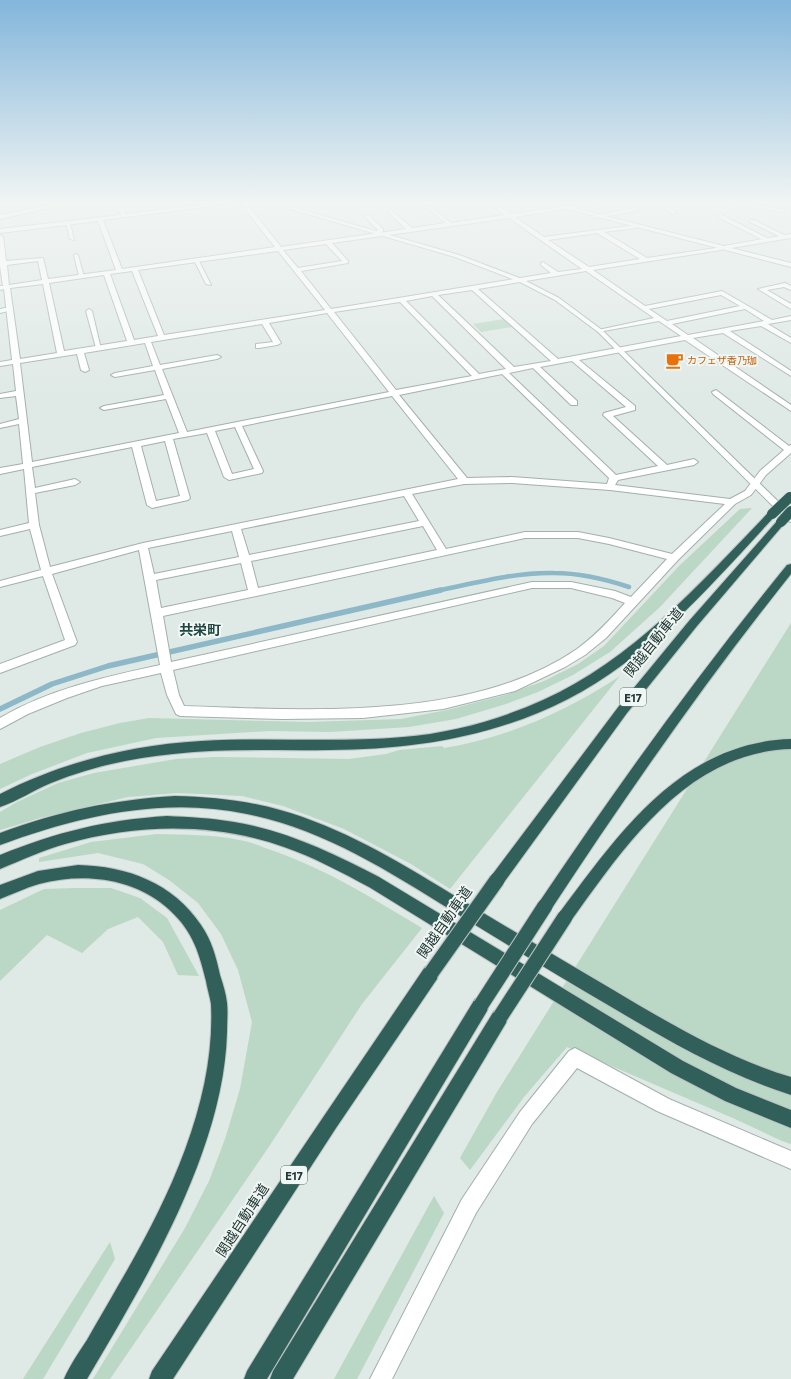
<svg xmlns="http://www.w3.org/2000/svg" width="791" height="1379" font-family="Commissioner,'Noto Sans JP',sans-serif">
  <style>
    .green { fill: #bad8c5 }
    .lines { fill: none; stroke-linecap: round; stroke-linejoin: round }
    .stream-far1 { stroke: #8cb8c8; stroke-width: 4.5 }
    .stream { stroke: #8cb8c8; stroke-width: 5.5 }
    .lane-casing { stroke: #a3b0ac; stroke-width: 2 }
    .street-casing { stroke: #a3b0ac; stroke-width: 2 }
    .secondary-casing { stroke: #a0b3ae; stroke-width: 2 }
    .highway-casing { stroke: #bdc3c2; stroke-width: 2 }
    .lane { fill: #fff; fill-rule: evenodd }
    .street { fill: #fff; fill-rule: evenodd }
    .secondary { fill: #fff; fill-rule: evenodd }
    .highway { fill: #31605b; fill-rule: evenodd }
    .highway-bridge-far1-casing { stroke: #bdc3c2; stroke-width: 11; stroke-linecap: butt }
    .highway-bridge-casing { stroke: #bdc3c2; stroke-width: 17; stroke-linecap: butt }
    .highway-bridge-far1 { stroke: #31605b; stroke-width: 10 }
    .highway-bridge { stroke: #31605b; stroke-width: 15 }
    .labels { text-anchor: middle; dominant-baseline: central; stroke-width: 4; stroke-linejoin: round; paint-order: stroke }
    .far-food-label { font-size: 10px; fill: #c56008; stroke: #eff6f3; text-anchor: start }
    .shield { fill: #eff6f3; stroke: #60706d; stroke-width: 1 }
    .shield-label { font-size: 11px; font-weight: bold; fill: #223734 }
    .quarter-label { font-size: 14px; font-weight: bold; fill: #204641; stroke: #eff6f3 }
    .near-street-label { font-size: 14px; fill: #223734; stroke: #eff6f3 }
  </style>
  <rect width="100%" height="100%" fill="#dfe9e5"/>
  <g class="green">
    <path d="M504,319L512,327L481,332L473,324Z"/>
    <path d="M752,508L660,607L610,652L573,675L538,692L506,704L456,719L409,727L330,732L270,731L156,738L87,753L32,774L0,789V764L40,747L81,733L120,723L149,718L309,722L401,719L447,710L505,695L544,681L578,664L604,646L680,565L740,509Z"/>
    <path d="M791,623V1144L782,1141L735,1119L567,1047L524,1097L470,1170L460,1158L497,1092Z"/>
    <path d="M620,676L450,889L411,864L344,829L283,806L242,796L178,793L128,797L40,818L0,830V812L17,802L58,783L94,773L176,759L215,757L349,759L386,754L399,750L442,746L444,748C507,738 567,711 620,676Z"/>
    <path d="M157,834C184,835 212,834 239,840C248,841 257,845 265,848C321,866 372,898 422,928L362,1004L270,1145L110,1379H93L185,1228L209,1181L225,1139L240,1089L252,1022L238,970L221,934L198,903L169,880L143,864L98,853L39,862V858L91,842Z"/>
    <path d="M75,888H111L140,898L167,918L199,976L178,975L163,942L138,917L108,929L82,953L47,935L0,981V910L44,889Z"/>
    <path d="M434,1196L444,1213L357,1379H334Z"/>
    <path d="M110,1242L115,1259L43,1379H23Z"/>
  </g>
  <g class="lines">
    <path class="stream-far1" d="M436,591C475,583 515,572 554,573C580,573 605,579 629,587"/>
    <path class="stream" d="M0,709L52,684L108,666L441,590"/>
    <defs>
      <g id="lane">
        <path d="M658,204H663L677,213L673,214Z"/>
        <path d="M365,215H369L383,229V231L379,234H375L378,230L365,217Z"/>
        <path d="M68,222L70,223L74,240L70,239L66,223Z"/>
        <path d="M76,254L78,255L84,277L79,276L74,255Z"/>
        <path d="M194,260L199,261L211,285L206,284Z"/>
        <path d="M10,307L13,309L12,310L0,313V309Z"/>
        <path d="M89,309L92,311L101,349L96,348L86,311Z"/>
      </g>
      <g id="street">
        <path d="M116,204H122L126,214L210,204H227L103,220L122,269L275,247L241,204H247L281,247L406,229L389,213L388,212L391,210L412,228L446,223L427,208L426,207L429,205L451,223L505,215L489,204H496L511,214L583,204H598L515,217L544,237L637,225V227L635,228L604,232L647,258L723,247L724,248L721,250L593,270L645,306L722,291L772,320L791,316V320L768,324L791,338V343L761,326L730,331L791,371V376L723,333L693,338L791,405V411L685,340L579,360L635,406V410L613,416L667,465L694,459L698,462L694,465L618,480L615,485L730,499L745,491L760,471L784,450L713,394L712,392L716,390L789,446L791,445V453L766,475L751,495L735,504L678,560L606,638L585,655L565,667L515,691L443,709L363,718L282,719L180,716L176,714L167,695L161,673L102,686L67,698L28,714L0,729V718C49,689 105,677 160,665L139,550L52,574L77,642L75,645L0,673V664L65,640L43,576L0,587V581L41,570L30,529L0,536V530L29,523L24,469L0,474V468L23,464L19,424L0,428V424L19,419L16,396L0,398V394L16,391L13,364L0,366V362L12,360L4,289L0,290V286H3L0,266V235L3,237L6,261L43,258L48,279L116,270L98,221L0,233V229L121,215ZM509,218L582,269L558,272L543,262L541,263V265L551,273L331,309L301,271L348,263V261L332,243ZM597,233L640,259L589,267L548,240ZM326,244L342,261L298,268L283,250ZM278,251L325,310L164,335L138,270ZM38,261L42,280L9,285L7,265ZM132,271L158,336L134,340L110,274ZM586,271L654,318L598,330V332L659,321L681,336L558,359L478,289ZM104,275L127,341L64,351L49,283ZM43,284L57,353L20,359L10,288ZM472,290L551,361L514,367L438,295ZM721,295L740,306L667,321L649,309ZM432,296L506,369L479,374L406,301ZM400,302L472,376L396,390L334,312ZM745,309L764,321L688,335L672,324ZM327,313L389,392L187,432L162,369L217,359L221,357L217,355L160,365L151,342L262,324L273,342L256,344V348H259L277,345L281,343L269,323ZM145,343L153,366L115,373L111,375L115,377L155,370L164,395L104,406L100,408L104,410L166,399L179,433L32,462L20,363L77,354L81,370L85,372L89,370L84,353ZM572,361L626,407L604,413L603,415L658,466L616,475L509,373L533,368L571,405H577V401L540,367ZM502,374L609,478L607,484L512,477L467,478L399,395ZM392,396L458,479L143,543L50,567L39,525L35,493L75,485L80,482L75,479L35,488L32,467L132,447L147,505L152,508L188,500L190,498L173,439L207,433L224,477L229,480L262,473L263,471L242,426ZM235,427L254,469L232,474L215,431ZM165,441L180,496L156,501L141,446ZM512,483L610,490L725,504L672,554L609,538L578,532H525L446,549L412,494L464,484ZM404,496L419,521L249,555L241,529ZM423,526L437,550L258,588L251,561ZM232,531L239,557L154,574L148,548ZM525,538H578L609,544L667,559L631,597L615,591L571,582H532L171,662L163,616ZM241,563L248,590L161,608L156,580ZM532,588H571L612,598L625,603C610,620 595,636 577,649C471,722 306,710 184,706L179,695L173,670Z"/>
        <path d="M733,204H749L786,210L783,212Z"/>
        <path d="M635,208L638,210L637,211L595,218L592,216Z"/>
        <path d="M720,214L769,239L770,240L765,241L718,217V215Z"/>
        <path d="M750,220H754L788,237L783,238L750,222Z"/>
        <path d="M785,283L791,286V290L784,287L767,290L791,304V309L758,289Z"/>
        <path d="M575,1048L669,1099L791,1151V1169L657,1111L577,1068L532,1124L476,1213L392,1379H370L462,1199L520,1112L569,1051Z"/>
      </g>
      <g id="secondary">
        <path d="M55,204H66L0,219V215Z"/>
        <path d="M273,204H282L459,255L522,279L559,298L602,330L791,514V522L788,521L598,332L555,300L518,281L455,257Z"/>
        <path d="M548,204H558L724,246L791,234V238L731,248L791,263V267Z"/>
      </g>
      <g id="highway">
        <path d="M772,511L775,512L777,514L775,516C713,583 651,656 568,699C494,737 412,750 329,750C277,751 225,748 173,754C131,758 90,767 51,783C34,790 18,801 0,807V794C63,762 131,745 201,741C268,737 336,743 403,737C451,733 499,720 543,700C634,659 701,582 769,512Z"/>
        <path d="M781,519L784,520L786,522L784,524L697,626L627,713L502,885L497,887L492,885L490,880L492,875L619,706L689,621L778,520Z"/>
        <path d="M791,564V574C705,682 626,795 550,911L545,913L540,911L537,906L540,901C618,785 699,673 787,565Z"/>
        <path d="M791,739V749C687,752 625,846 570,922L565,924L560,922L557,917L560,912C619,833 682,742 791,739Z"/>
        <path d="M175,796C211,797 245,800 280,810C341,827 396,860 450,893C505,926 560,959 615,991C672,1025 728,1058 791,1077V1095C725,1074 667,1040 608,1005C555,974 503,942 451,910C387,870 322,829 247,814C164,796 78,816 0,845V833C60,811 111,800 175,796Z"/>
        <path d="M167,816C189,817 211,818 234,822C285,830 333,853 379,877L683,1061L736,1088L791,1110V1128L725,1101L671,1073L369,887C341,872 313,857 284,847C213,822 137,824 65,844C43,850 22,860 0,869V855C57,832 105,820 167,816Z"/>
        <path d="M78,865C127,866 173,883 201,925C212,941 216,957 220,975C223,984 226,994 227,1003C228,1012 227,1022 227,1032C224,1150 146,1279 87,1379H64C70,1365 79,1352 87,1340C97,1322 108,1304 118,1286C167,1203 216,1102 211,1004C210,997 207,988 206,981C198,948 191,928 165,906C129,877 82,873 39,884C25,888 13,894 0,899V885L38,871Z"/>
        <path d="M431,965L437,967L439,973L437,979L336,1128L173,1379H149L152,1371L324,1116L425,967Z"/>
        <path d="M481,997L487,999L489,1005L487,1011L267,1379H244L247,1371L475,999Z"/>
        <path d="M500,1009L506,1011L508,1017L506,1023L293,1379H270L273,1371L494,1011Z"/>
      </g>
    </defs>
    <use href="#lane" class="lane-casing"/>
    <use href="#street" class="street-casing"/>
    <use href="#secondary" class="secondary-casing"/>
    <use href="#highway" class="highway-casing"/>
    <use href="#lane" class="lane"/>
    <use href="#street" class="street"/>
    <use href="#secondary" class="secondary"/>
    <use href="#highway" class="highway"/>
    <defs>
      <g id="highway-bridge-far1">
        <path d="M772,514L790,497"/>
        <path d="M781,522L791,511"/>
      </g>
      <g id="highway-bridge">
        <path d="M431,973L497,880"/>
        <path d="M481,1005L545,906"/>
        <path d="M500,1017L565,917"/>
      </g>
    </defs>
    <use href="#highway-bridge-far1" class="highway-bridge-far1-casing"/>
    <use href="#highway-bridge" class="highway-bridge-casing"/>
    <use href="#highway-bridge-far1" class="highway-bridge-far1"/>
    <use href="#highway-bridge" class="highway-bridge"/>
  </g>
  <linearGradient id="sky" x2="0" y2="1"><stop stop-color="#83b6db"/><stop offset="0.51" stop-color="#f1f5f3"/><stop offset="1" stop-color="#f1f5f3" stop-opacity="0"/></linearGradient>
  <rect width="791" height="397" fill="url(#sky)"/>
  <defs>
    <symbol id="cafe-bare" viewBox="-9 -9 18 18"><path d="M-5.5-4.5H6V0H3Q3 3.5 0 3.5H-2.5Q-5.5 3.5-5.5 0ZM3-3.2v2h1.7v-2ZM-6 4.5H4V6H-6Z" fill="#e8710a" stroke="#eff6f3" stroke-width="2.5" paint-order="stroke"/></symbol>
  </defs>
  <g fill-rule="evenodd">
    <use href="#cafe-bare" x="662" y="348" width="25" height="25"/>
  </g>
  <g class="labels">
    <g class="far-food-label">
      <text x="687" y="360">カフェザ香乃珈</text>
    </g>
    <g class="shield">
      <rect x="620" y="688" width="26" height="18" rx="3"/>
      <rect x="281" y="1166" width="26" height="18" rx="3"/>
    </g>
    <g class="shield-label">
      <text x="633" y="697">E17</text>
      <text x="294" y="1175">E17</text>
    </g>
    <g class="quarter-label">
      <text x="200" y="629">共栄町</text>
    </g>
    <g class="near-street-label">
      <text transform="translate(653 642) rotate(-51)">関越自動車道</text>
      <text transform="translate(444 922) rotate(-55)">関越自動車道</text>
      <text transform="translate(242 1220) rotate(-57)">関越自動車道</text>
    </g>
  </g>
</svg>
